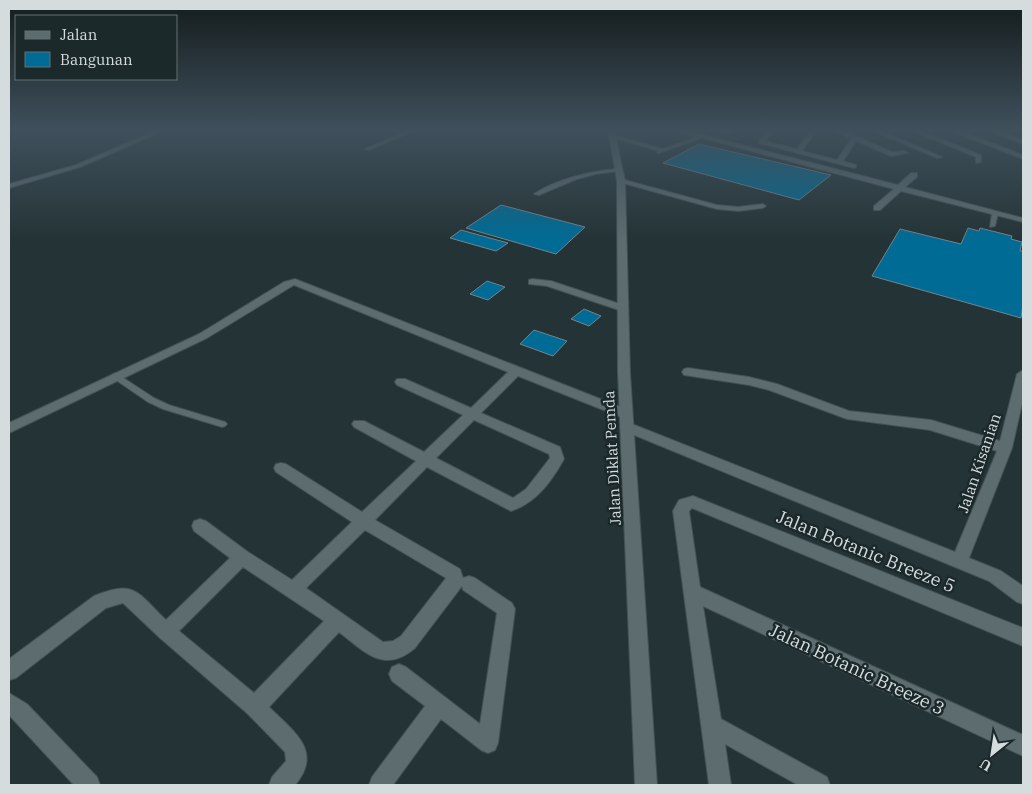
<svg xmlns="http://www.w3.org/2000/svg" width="1032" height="794" font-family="'IBM Plex Serif',serif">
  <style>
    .building { fill: #006b95; stroke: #76838b }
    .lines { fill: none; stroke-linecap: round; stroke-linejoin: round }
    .service-casing { stroke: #455153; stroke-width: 2 }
    .minor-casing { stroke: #455153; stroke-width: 2 }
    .tertiary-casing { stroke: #455153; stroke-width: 2 }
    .service { fill: #5c6c6f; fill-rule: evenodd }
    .minor { fill: #5c6c6f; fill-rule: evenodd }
    .tertiary { fill: #5c6c6f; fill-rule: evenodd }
    .labels { text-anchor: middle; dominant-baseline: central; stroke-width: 5; stroke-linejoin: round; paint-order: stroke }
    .street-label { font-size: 15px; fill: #d4dcde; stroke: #1b292b }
    .near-street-label { font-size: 18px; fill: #d4dcde; stroke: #1b292b }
  </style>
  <rect width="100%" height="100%" fill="#243335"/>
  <g class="building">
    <path d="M709,129H738L729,134Z"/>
    <path d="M699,144L831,175L799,200L663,163Z"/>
    <path d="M501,205L585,227L556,254L466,228Z"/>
    <path d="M968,228L979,231L980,228L1012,236L1011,239L1022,242L1020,251H1023V304L1021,318L872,276L900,229L961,244Z"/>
    <path d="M461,230L508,243L496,251L450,238Z"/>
    <path d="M487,281L505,287L488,300L470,294Z"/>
    <path d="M584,309L601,316L589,326L571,319Z"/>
    <path d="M534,330L567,341L553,356L520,344Z"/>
  </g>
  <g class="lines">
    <defs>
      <g id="service">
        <path d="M411,129H418L369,150L365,149Z"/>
        <path d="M613,135L663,149L700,136L704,137L659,153L657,152L658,151L611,137Z"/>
        <path d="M617,169L619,170V171L596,174L577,179L539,195L534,194C556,179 591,171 617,169Z"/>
        <path d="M621,179L717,205L738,207L763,204L766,206L763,208L738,211L717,209L619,182L618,181Z"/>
        <path d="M995,211L998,213L995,226L990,227L992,213Z"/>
        <path d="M116,373L154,398L169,405L225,422L227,424L225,426L222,427L163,409L148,402L113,378L112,376L113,374Z"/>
      </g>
      <g id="minor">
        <path d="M159,129H168L80,167L9,188V184L76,165Z"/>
        <path d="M668,129H680L898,185L911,173H917V177L905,187L1023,218V222L901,191L880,210H874V206L894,189Z"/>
        <path d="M769,129H776L765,141L797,149L812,129H818L802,151L837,160L851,139L832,129H841L892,152L905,151L908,153L891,156L856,141L843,161L856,165V167L854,168L759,143V141Z"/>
        <path d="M869,129H878L942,157L937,158Z"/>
        <path d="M908,129H917L981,155V162L976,163V157Z"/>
        <path d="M946,129H956L1023,155V159Z"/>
        <path d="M984,129H994L1023,140V144Z"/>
        <path d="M295,279L631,411L632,414L631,417H621L518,376L481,413L560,447L564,459C551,482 536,503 511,511L427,467L375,520L460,569L463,578L469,576L475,578L512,603L515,609L498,743L495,750L488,753L481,750L441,719L393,785H369L372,777L425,706L392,681L389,674L392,667L399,664L406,667L480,724L497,613L463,590L462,586L415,648C384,675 364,651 339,632L269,707C293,731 324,751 295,785H269L272,777L286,761L285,752L248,714L160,638L123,603L106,608L16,678L9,680V659L94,596C135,579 137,592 166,620L230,558L194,531L192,526L194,521L200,519L206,521L248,552L292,580L352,522L276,472L274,468L276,464L281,463L286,464L362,512L416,461L354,427L352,424L354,421H364L424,452L463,415L397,385L395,382L397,379H405L471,408L508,372L294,285L207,338L9,433V423L199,334L284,282ZM474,420L549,454L550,458L526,489L513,498L436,458ZM365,530L446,578L401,636L393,641L383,642L306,588ZM243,567L324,621L254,693L179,631Z"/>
        <path d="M532,279L551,281L626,306L627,308L622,311L547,286L529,284V280Z"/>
        <path d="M688,368L749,377L777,384L849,411L931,420L1000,441L1017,374L1023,370V399L1012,448L969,558L1001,571L1023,586V604L1017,602L989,581L622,430L620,427L622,424H632L955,552L997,451L930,430L847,419L769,390L749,385L684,375L682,372L684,369Z"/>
        <path d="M693,496L1023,628V646L692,508L689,511L700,587L1023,735V756L703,606L721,719L827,777L830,785H798L725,744L731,785H709L673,511L679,500Z"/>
        <path d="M9,693L27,704L97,777L100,785H74L9,715Z"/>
      </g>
      <path id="tertiary" d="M608,129H614L625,181L630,373L657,785H635L618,373L617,181Z"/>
    </defs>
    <use href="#service" class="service-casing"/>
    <use href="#minor" class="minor-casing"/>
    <use href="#tertiary" class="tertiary-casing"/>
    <use href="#service" class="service"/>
    <use href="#minor" class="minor"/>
    <use href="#tertiary" class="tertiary"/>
  </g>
  <linearGradient id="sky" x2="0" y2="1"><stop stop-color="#141c1d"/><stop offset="0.54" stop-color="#3f505c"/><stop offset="1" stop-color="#3f505c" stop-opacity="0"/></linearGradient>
  <rect width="1032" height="241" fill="url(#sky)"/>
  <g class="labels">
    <g class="street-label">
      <text transform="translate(612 458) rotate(-93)">Jalan Diklat Pemda</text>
      <text transform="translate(979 463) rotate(-71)">Jalan Kisanian</text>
    </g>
    <g class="near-street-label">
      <text transform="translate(866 551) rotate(22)">Jalan Botanic Breeze 5</text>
      <text transform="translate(857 669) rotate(25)">Jalan Botanic Breeze 3</text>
    </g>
  </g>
  <rect width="1032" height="794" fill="none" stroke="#d4dcde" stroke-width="20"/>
  <rect x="15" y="15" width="162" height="65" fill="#1b292b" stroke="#657173"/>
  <rect x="25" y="31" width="25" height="8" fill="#5c6c6f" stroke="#657173"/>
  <text x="60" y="40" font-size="15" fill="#d4dcde">Jalan</text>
  <rect x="25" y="52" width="25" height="15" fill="#006b95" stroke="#657173"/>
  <text x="60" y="65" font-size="15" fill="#d4dcde">Bangunan</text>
  <g transform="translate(992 754) rotate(210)" stroke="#1b292b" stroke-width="4" paint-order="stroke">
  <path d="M0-4L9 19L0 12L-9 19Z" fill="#d4dcde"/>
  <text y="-8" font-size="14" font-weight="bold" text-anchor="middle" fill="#d4dcde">U</text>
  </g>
</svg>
